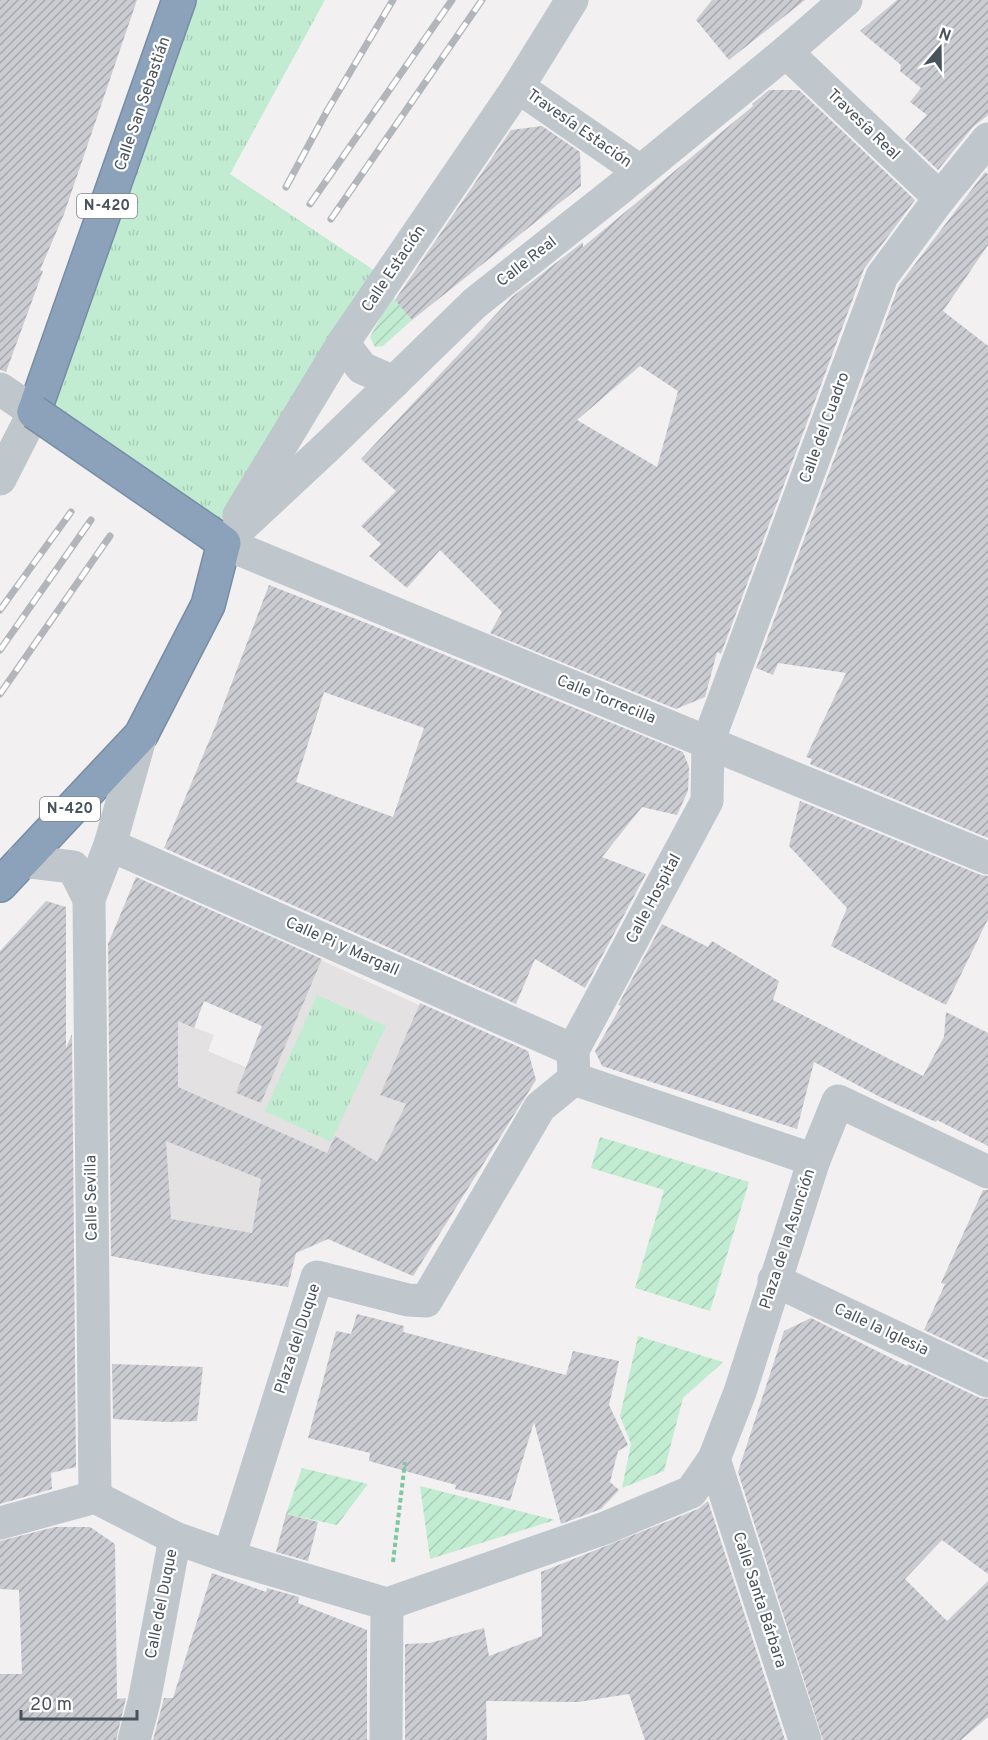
<svg xmlns="http://www.w3.org/2000/svg" width="988" height="1740" font-family="Overpass,sans-serif">
  <style>
    .education { fill: #e3e1e1 }
    .park { fill: url(#park-tufts) }
    .garden { fill: url(#garden-furrows) }
    .building { fill: url(#building-hatch); fill-rule: evenodd }
    .lines { fill: none; stroke-linecap: round; stroke-linejoin: round }
    .highway-casing { stroke: #778da6; stroke-width: 36 }
    .path { stroke: #7dc7a3; stroke-width: 4; stroke-dasharray: 4.5 3; stroke-linecap: butt }
    .minor { stroke: #bfc7cd; stroke-width: 33 }
    .highway { stroke: #8ca2ba; stroke-width: 33 }
    .rail-casing { stroke: #b2b5b9; stroke-width: 7 }
    .rail { stroke: #fff; stroke-width: 4.5; stroke-dasharray: 14; stroke-linecap: butt }
    .highway-bridge-casing { stroke: #778da6; stroke-width: 36; stroke-linecap: butt }
    .highway-bridge { stroke: #8ca2ba; stroke-width: 33 }
    .labels { text-anchor: middle; dominant-baseline: central; stroke-width: 4.5; stroke-linejoin: round; paint-order: stroke }
    .shield { fill: #fff; stroke: #80878d; stroke-width: 1.5 }
    .shield-label { font-size: 15px; font-weight: bold; fill: #49535c }
    .street-label { font-size: 16px; fill: #49535c; stroke: #fff }
  </style>
  <defs>
    <pattern id="park-tufts" width="24" height="20" patternUnits="userSpaceOnUse" patternTransform="scale(1.5)"><rect width="24" height="20" fill="#c2ecd2"/><path d="M3 7l-1-3M5 7V3M7 7l1-3M15 17l-1-3M17 17v-4M19 17l1-3" fill="none" stroke="#a8ccb7"/></pattern>
    <pattern id="garden-furrows" width="10" height="10" patternUnits="userSpaceOnUse" patternTransform="scale(1.5)"><rect width="10" height="10" fill="#c2ecd2"/><path d="M-1 1l2-2M0 10L10 0M9 11l2-2" fill="none" stroke="#a8ccb7"/></pattern>
    <pattern id="building-hatch" width="6" height="6" patternUnits="userSpaceOnUse" patternTransform="scale(1.5)"><rect width="6" height="6" fill="#caccd2"/><path d="M-1 1l2-2M0 6l6-6M5 7l2-2" fill="none" stroke="#a6a8ae"/></pattern>
  </defs>
  <rect width="100%" height="100%" fill="#f2f0f0"/>
  <path class="education" d="M321,960L419,1005L380,1095L406,1104L377,1162L455,1210L413,1276L324,1237L160,1265L143,1008L214,1035L208,1051L250,1069L254,1061L275,1070Z"/>
  <g class="park">
    <path d="M179,0H325L230,174L387,279L224,543L34,412Z"/>
    <path d="M317,995L386,1026L331,1142L265,1111Z"/>
  </g>
  <g class="garden">
    <path d="M392,296L412,320L383,346L375,347L370,337Z"/>
    <path d="M600,1137L749,1182L710,1311L635,1288L664,1190L591,1168Z"/>
    <path d="M638,1336L723,1362L683,1398L664,1471L622,1488L631,1444L620,1416Z"/>
    <path d="M302,1468L368,1484L337,1525L286,1514Z"/>
    <path d="M420,1486L555,1520L430,1559Z"/>
  </g>
  <g class="building">
    <path d="M0,0H137L64,214L40,270L43,271L6,372L0,370Z"/>
    <path d="M712,0H805L729,60L696,20Z"/>
    <path d="M897,0H988V115L973,127L938,170L905,139L927,115L910,102L921,88L900,71L901,65L860,31Z"/>
    <path d="M769,90H799L915,200L864,269L721,654L717,652L705,697L676,709L490,633L502,612L440,550L407,588L369,556L381,544L361,526L396,491L361,459L512,297L583,242V247L753,106L752,104ZM640,366L678,391L657,467L577,420Z"/>
    <path d="M542,126L580,152L581,186L412,320L395,300L511,130Z"/>
    <path d="M985,172L988,174V245L943,311L988,346V838L810,764L812,759L806,757L846,673L778,663L773,675L756,668L899,285Z"/>
    <path d="M269,585L374,626L683,752L689,767L688,791L677,815L642,807L602,857L646,874L585,988L535,959L516,1004L164,848L215,727ZM324,692L424,728L393,817L296,782Z"/>
    <path d="M800,801L981,875L988,876V919L946,1005L831,946L847,908L789,846Z"/>
    <path d="M136,877L322,959L261,1103L236,1093L262,1026L204,1001L194,1028L178,1021V1087L327,1153L335,1136L377,1162L406,1104L380,1095L420,1003L528,1051L536,1080L413,1276L328,1239L296,1253L288,1287L204,1274L111,1256L108,944ZM166,1141L261,1179L252,1233L171,1219Z"/>
    <path d="M46,901L66,907V1048L72,1034L76,1467L51,1473L52,1489L0,1504V951Z"/>
    <path d="M662,924L708,947L712,941L779,981L773,1000L923,1076L944,1037L946,1012L988,1033V1146L937,1120L936,1122L880,1097L814,1062L797,1129L602,1066L595,1051L621,1006L618,1005Z"/>
    <path d="M983,1190H988V1360L924,1330L945,1284L941,1283Z"/>
    <path d="M357,1314L404,1326L403,1332L566,1375L573,1351L619,1361L609,1405L628,1445L618,1451L610,1482L619,1490L601,1509L561,1524L534,1422L510,1501L455,1489L456,1485L369,1461L370,1453L308,1438L336,1331L351,1334Z"/>
    <path d="M811,1318L907,1366L908,1364L980,1398L988,1399V1574L942,1540L905,1579L947,1621L988,1581V1717L961,1740H823L738,1472L784,1331Z"/>
    <path d="M112,1364L203,1367L197,1421L167,1422L113,1419Z"/>
    <path d="M708,1501L785,1740H645L629,1694L578,1702L486,1701L487,1740H405V1644L430,1643L484,1628L489,1656L542,1636L541,1572L698,1509Z"/>
    <path d="M286,1514L318,1522L308,1561L276,1552Z"/>
    <path d="M55,1527H90L115,1544L117,1699L126,1698L116,1740H0V1674H22L19,1590L0,1589V1541Z"/>
    <path d="M212,1573L266,1592L267,1588L299,1597L298,1603L367,1630V1740H153L164,1698H173Z"/>
  </g>
  <g class="lines">
    <defs>
      <g id="highway">
        <path d="M34,412L179,0"/>
        <path d="M0,885L141,735L208,605L224,543L213,535"/>
      </g>
    </defs>
    <use href="#highway" class="highway-casing"/>
    <path class="path" d="M393,1562L405,1462"/>
    <g class="minor">
      <path d="M786,52L940,198"/>
      <path d="M518,87L640,171"/>
      <path d="M343,343L362,368L394,382"/>
      <path d="M0,389L34,412L0,479"/>
      <path d="M239,515L343,343L518,87L572,0"/>
      <path d="M224,543L988,858"/>
      <path d="M224,543L328,446L475,303L619,189L786,52L846,0"/>
      <path d="M110,845L573,1050"/>
      <path d="M22,861L73,867L89,899"/>
      <path d="M814,1160L838,1101L988,1172"/>
      <path d="M774,1280L988,1381"/>
      <path d="M714,1459L805,1740"/>
      <path d="M95,1497L175,1538L229,1557L387,1604L605,1528L691,1492L714,1459L740,1392L814,1160L574,1079L573,1050L707,801L708,742L882,276L940,198L988,139"/>
      <path d="M95,1497L89,899L110,845L141,735"/>
      <path d="M0,1523L95,1497"/>
      <path d="M229,1557L317,1277L408,1300L426,1301L540,1107L574,1079"/>
      <path d="M134,1740L144,1702L175,1538"/>
      <path d="M386,1740L387,1604"/>
    </g>
    <use href="#highway" class="highway"/>
    <defs>
      <g id="rail">
        <path d="M286,187L327,111L393,0"/>
        <path d="M310,204L452,0"/>
        <path d="M331,219L482,0"/>
        <path d="M0,610L71,512"/>
        <path d="M0,650L91,520"/>
        <path d="M0,694L110,536"/>
      </g>
    </defs>
    <use href="#rail" class="rail-casing"/>
    <use href="#rail" class="rail"/>
    <defs>
      <path id="highway-bridge" d="M34,412L213,535"/>
    </defs>
    <use href="#highway-bridge" class="highway-bridge-casing"/>
    <use href="#highway-bridge" class="highway-bridge"/>
  </g>
  <g class="labels">
    <g class="shield">
      <rect x="77" y="194" width="60" height="24" rx="4.5"/>
      <rect x="40" y="797" width="60" height="24" rx="4.5"/>
    </g>
    <g class="shield-label">
      <text x="107" y="206">N-420</text>
      <text x="70" y="809">N-420</text>
    </g>
    <g class="street-label">
      <text transform="translate(143 104) rotate(-71)">Calle San Sebastián</text>
      <text transform="translate(863 125) rotate(44)">Travesía Real</text>
      <text transform="translate(579 129) rotate(35)">Travesía Estación</text>
      <text transform="translate(527 262) rotate(-38)">Calle Real</text>
      <text transform="translate(394 269) rotate(-56)">Calle Estación</text>
      <text transform="translate(825 428) rotate(-70)">Calle del Cuadro</text>
      <text transform="translate(606 700) rotate(22)">Calle Torrecilla</text>
      <text transform="translate(654 899) rotate(-62)">Calle Hospital</text>
      <text transform="translate(342 947) rotate(24)">Calle Pi y Margall</text>
      <text transform="translate(92 1198) rotate(-91)">Calle Sevilla</text>
      <text transform="translate(788 1239) rotate(-72)">Plaza de la Asunción</text>
      <text transform="translate(881 1330) rotate(25)">Calle la Iglesia</text>
      <text transform="translate(298 1339) rotate(-72)">Plaza del Duque</text>
      <text transform="translate(759 1600) rotate(72)">Calle Santa Bárbara</text>
      <text transform="translate(162 1604) rotate(-79)">Calle del Duque</text>
    </g>
  </g>
  <g transform="translate(940 48) rotate(20)" stroke="#ffffff" stroke-width="4.5" paint-order="stroke">
  <path d="M0-4.5L10 22L0 15L-10 22Z" fill="#49535c"/>
  <text y="-9" font-size="16" font-weight="bold" text-anchor="middle" fill="#49535c">N</text>
  </g>
  <path d="M21 1710v9h116v-9" fill="none" stroke="#49535c" stroke-width="3"/>
  <text x="30" y="1710" font-size="18" fill="#49535c" stroke="#ffffff" stroke-width="4.5" paint-order="stroke">20 m</text>
</svg>
